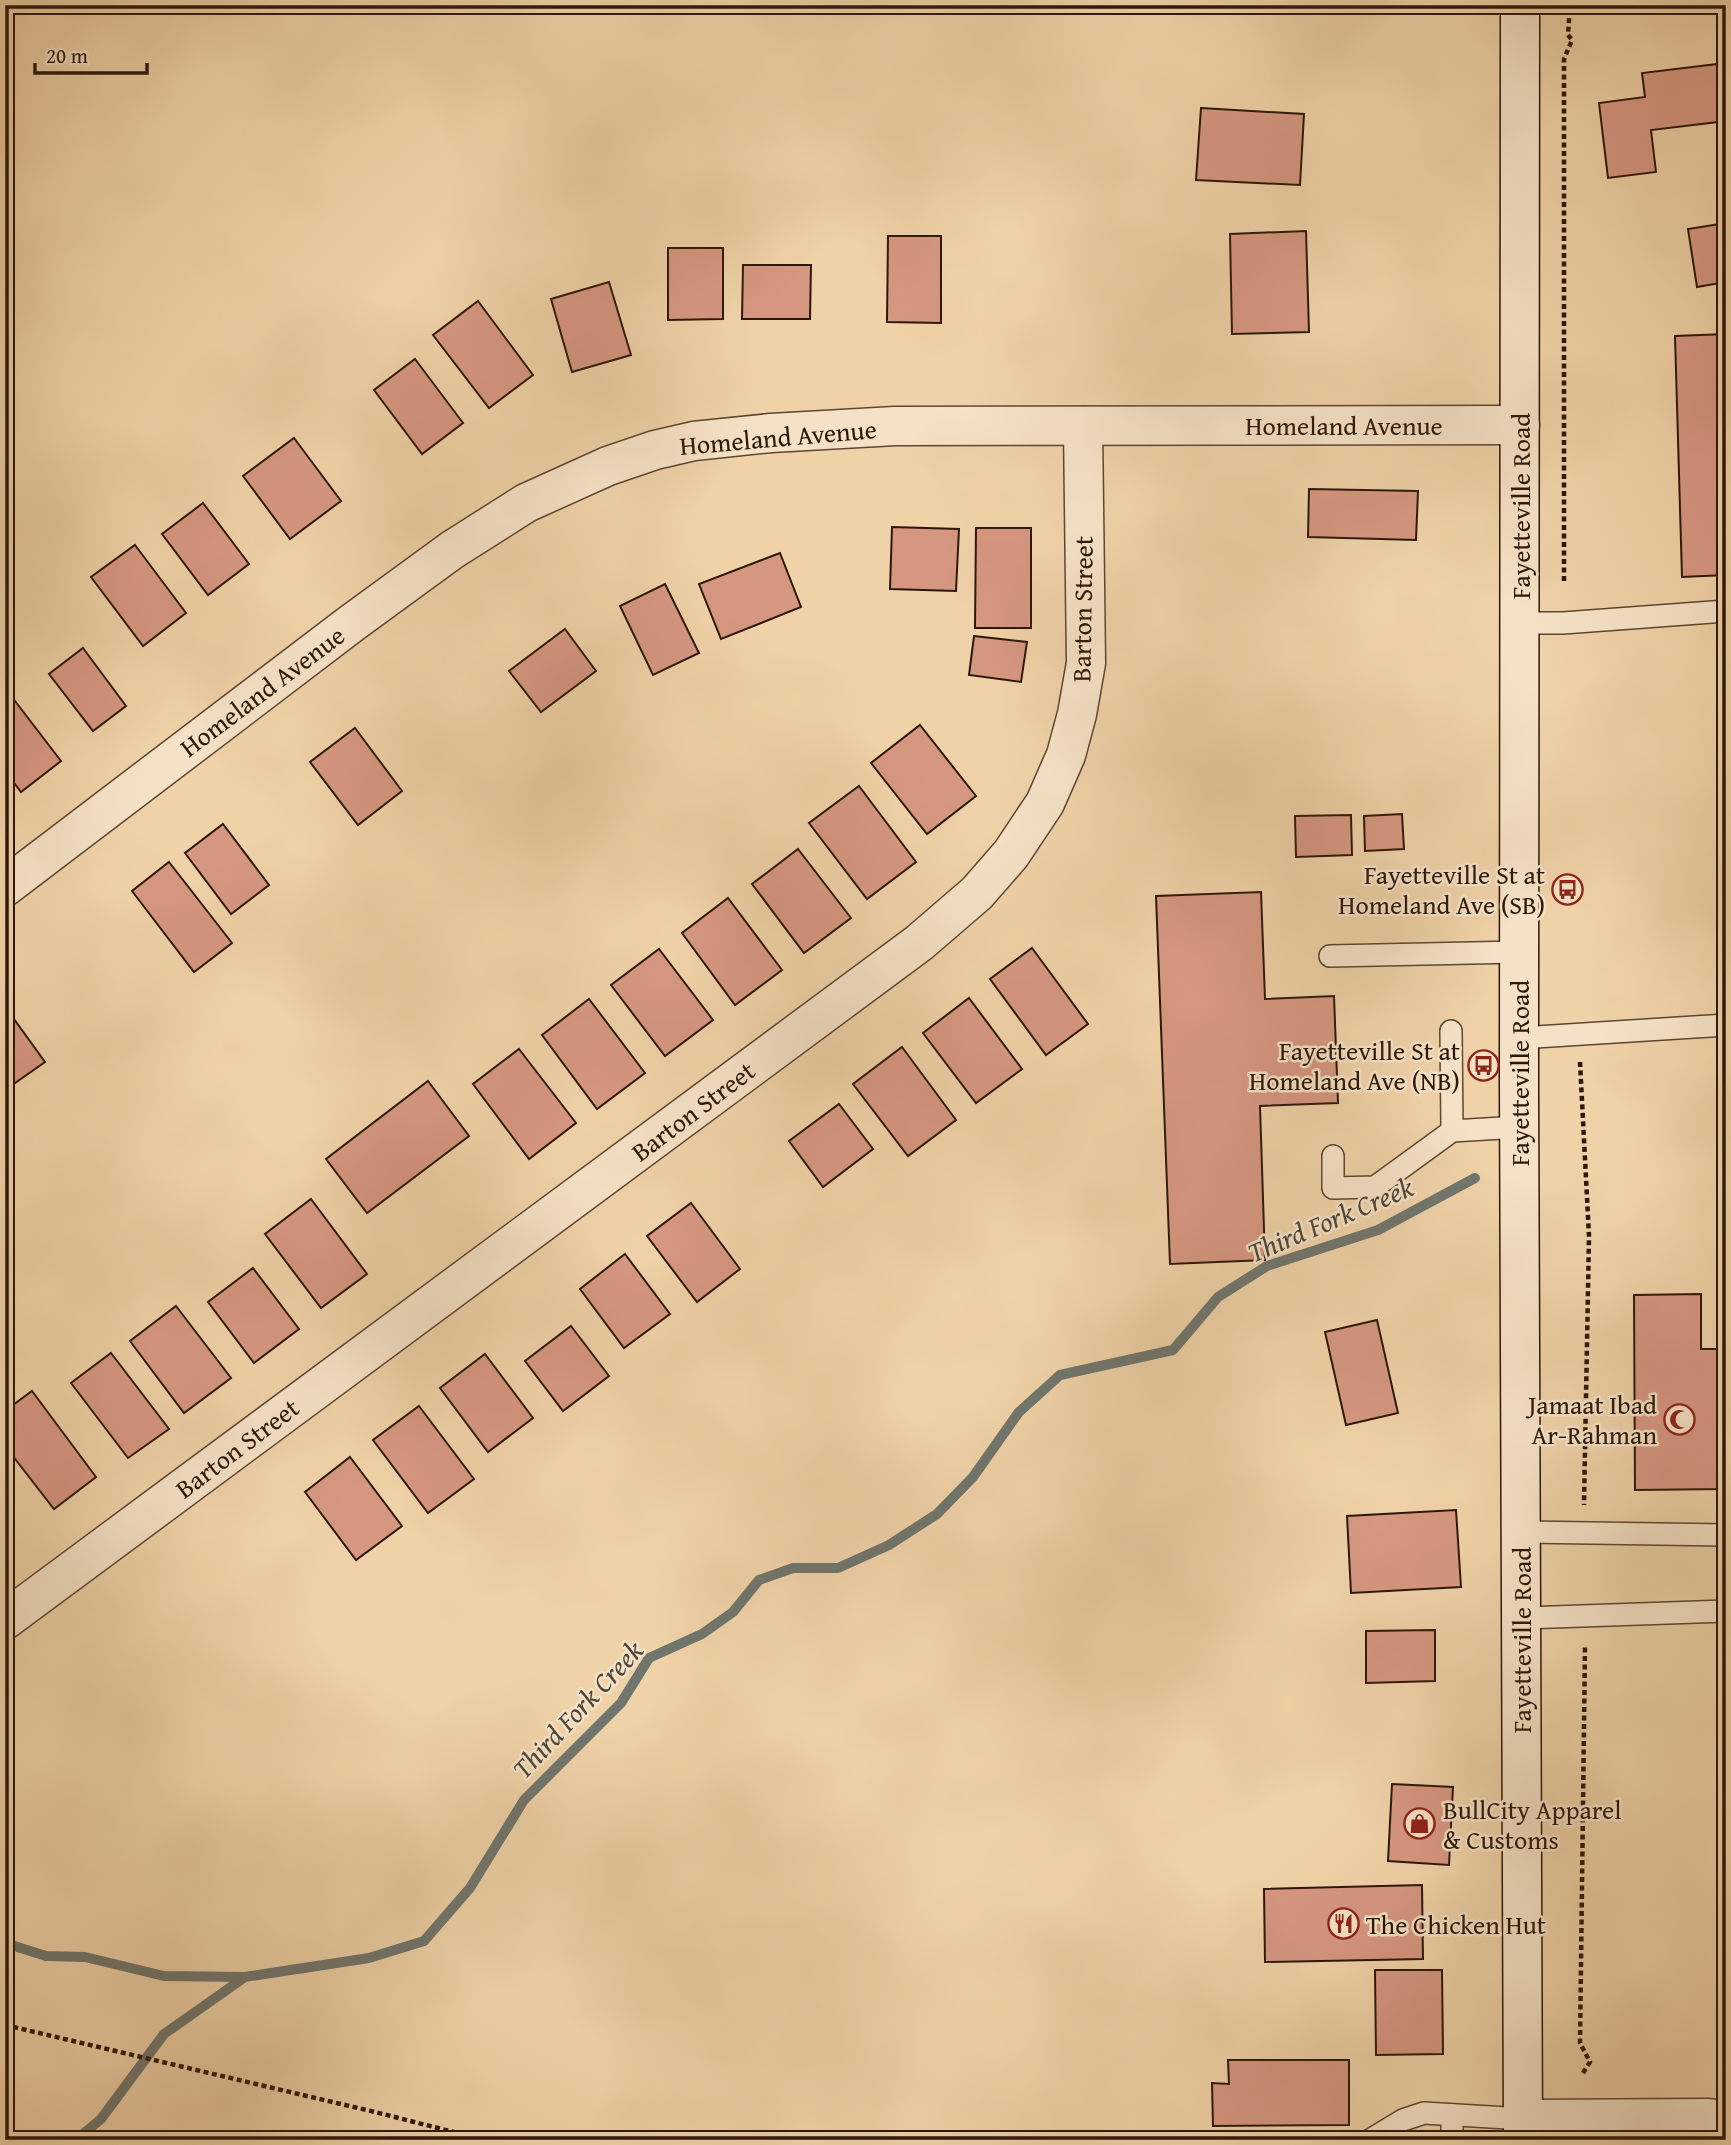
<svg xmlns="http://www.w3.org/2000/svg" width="1731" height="2145" font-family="'Gentium Book Plus',serif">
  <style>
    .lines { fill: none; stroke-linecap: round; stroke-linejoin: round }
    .stream { stroke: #70766e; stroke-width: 10 }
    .building { fill: #d69781; stroke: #2d170a; stroke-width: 2 }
    .service-casing { stroke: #5e4632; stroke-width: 24 }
    .minor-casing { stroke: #5e4632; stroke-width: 41 }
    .secondary-casing { stroke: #2d170a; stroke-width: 41 }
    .path { stroke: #2d170a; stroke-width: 4.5; stroke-dasharray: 5 3.5; stroke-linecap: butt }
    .service { stroke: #f5e2c6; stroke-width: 21 }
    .minor { stroke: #f5e2c6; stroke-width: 38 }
    .secondary { stroke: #f5e2c6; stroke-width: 38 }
    .labels { text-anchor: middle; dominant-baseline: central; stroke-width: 5; stroke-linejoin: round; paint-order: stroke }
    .street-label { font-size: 26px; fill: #2d170a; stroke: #f5e2c6 }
    .poi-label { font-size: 26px; fill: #2d170a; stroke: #f5e2c6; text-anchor: end }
    .water-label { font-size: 28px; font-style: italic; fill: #4e473c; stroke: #f5e2c6 }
  </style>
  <rect width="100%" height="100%" fill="#f0d2a8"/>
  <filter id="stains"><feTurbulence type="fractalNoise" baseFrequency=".00286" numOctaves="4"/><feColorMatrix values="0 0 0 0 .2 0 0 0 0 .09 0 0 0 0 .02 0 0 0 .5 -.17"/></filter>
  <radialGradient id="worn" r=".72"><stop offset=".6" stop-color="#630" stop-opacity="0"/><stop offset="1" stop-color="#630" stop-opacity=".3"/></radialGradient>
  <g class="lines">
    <g class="stream">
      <path d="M5,1943L46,1956L85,1957L164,1976L245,1977"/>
      <path d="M76,2140L101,2119L164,2034L245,1977L369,1958L424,1941L470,1888L524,1800L621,1703L649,1658L702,1634L733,1612L759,1580L793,1568H838L889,1545L937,1514L973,1477L1019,1412L1060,1375L1173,1350L1218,1297L1267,1266L1378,1230L1475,1178"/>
    </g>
  </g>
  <g class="building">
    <path d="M1726,63V121L1651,130L1656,172L1608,178L1599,103L1645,97L1642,73Z"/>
    <path d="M1201,108L1304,114L1300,185L1196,180Z"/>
    <path d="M1726,223V282L1697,287L1688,229Z"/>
    <path d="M1306,231L1309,332L1232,334L1230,234Z"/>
    <path d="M888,236H941V323L887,322Z"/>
    <path d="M668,248H723V319L668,320Z"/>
    <path d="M743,265H811L810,319H742Z"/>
    <path d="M609,282L631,355L572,372L551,299Z"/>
    <path d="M478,301L533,375L489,408L433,335Z"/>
    <path d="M1726,334V575L1682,577L1675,336Z"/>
    <path d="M415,359L463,423L422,454L374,390Z"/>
    <path d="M294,438L341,501L290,539L243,476Z"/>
    <path d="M1309,489L1418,491L1416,540L1308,537Z"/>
    <path d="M203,503L249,564L208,595L162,534Z"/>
    <path d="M892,527L959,529L956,591L890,589Z"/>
    <path d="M976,528H1031V628H975Z"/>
    <path d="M135,545L186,613L143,646L91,577Z"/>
    <path d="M780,553L801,607L721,639L699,584Z"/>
    <path d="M665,584L699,653L653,675L620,606Z"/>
    <path d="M565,629L596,671L541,712L509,671Z"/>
    <path d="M974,636L1027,642L1021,682L969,675Z"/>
    <path d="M83,648L126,706L93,731L49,674Z"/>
    <path d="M5,688L61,761L21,792L5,771Z"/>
    <path d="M920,725L976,796L927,834L871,763Z"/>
    <path d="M355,728L402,791L358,825L310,762Z"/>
    <path d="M859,786L916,862L867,899L809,823Z"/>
    <path d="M1402,814L1404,849L1365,851L1364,816Z"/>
    <path d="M1351,815L1352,855L1296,857L1295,816Z"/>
    <path d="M223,824L269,885L231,914L185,853Z"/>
    <path d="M798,849L851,918L804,953L752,884Z"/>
    <path d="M169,862L232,943L194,972L132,891Z"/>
    <path d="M1261,892L1265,999L1334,996L1338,1103L1260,1106L1265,1260L1170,1264L1156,896Z"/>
    <path d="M728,898L782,970L735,1005L682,933Z"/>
    <path d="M1032,948L1088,1024L1046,1055L990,979Z"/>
    <path d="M659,949L713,1020L665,1056L611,985Z"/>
    <path d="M969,998L1022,1069L976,1103L923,1033Z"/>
    <path d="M589,999L645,1073L597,1109L542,1035Z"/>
    <path d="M6,1008L45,1062L5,1090V1008Z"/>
    <path d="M902,1047L956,1120L908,1156L853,1084Z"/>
    <path d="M519,1049L576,1123L529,1159L473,1084Z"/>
    <path d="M428,1081L469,1136L367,1213L326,1159Z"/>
    <path d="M839,1104L873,1149L823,1187L789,1141Z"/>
    <path d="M311,1199L367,1274L321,1308L265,1234Z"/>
    <path d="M691,1203L740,1269L697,1302L647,1236Z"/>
    <path d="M625,1254L670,1314L624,1348L580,1289Z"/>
    <path d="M253,1268L299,1329L254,1363L208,1302Z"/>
    <path d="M1701,1294V1349H1726V1489L1635,1490L1634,1295Z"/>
    <path d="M176,1306L231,1378L184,1413L130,1341Z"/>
    <path d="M1377,1320L1398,1413L1346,1425L1325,1332Z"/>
    <path d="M571,1326L609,1376L563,1411L525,1361Z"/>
    <path d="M111,1353L169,1429L128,1458L71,1383Z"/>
    <path d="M485,1354L533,1418L488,1452L440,1388Z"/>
    <path d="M32,1391L96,1477L54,1509L5,1446V1411Z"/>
    <path d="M419,1406L474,1479L428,1513L373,1440Z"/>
    <path d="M350,1457L402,1526L356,1560L305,1492Z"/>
    <path d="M1456,1510L1461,1587L1351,1593L1347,1516Z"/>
    <path d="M1435,1630V1681L1366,1683V1631Z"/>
    <path d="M1392,1784L1453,1787L1449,1865L1388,1861Z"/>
    <path d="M1422,1885L1423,1959L1265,1962L1264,1889Z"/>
    <path d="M1375,1970H1442L1443,2054L1376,2055Z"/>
    <path d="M1228,2060H1349V2125L1213,2126L1212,2083L1229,2084Z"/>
  </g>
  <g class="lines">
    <defs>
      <g id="service">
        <path d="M1520,623H1563L1726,611"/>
        <path d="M1330,956L1519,952"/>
        <path d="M1451,1031L1452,1131"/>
        <path d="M1519,1038L1726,1025"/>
        <path d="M1333,1156V1188L1375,1187L1452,1131L1519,1127"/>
        <path d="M1521,1532L1726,1535"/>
        <path d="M1521,1618L1726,1611"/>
        <path d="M1452,2115V2140"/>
        <path d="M1370,2140L1403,2120L1424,2113L1524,2119"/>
      </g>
      <g id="minor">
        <path d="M5,887L352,623L452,550L526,503L608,466L655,450L694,441L771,433L895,426L1520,425"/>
        <path d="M5,1620L919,943L977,893L1011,854L1045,803L1066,755L1077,714L1086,663L1083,426"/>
        <path d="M1524,2119L1706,2118L1726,2120"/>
      </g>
      <path id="secondary" d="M1520,5L1519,1082L1523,2140"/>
    </defs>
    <use href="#service" class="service-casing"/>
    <use href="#minor" class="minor-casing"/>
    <use href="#secondary" class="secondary-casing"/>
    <g class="path">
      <path d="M1564,581V59L1572,40L1568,35L1570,5"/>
      <path d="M1580,1062L1589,1236L1584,1505"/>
      <path d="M5,2025L375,2112L485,2140"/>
      <path d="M1583,2073L1590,2062L1580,2043L1585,1647"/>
    </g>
    <use href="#service" class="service"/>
    <use href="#minor" class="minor"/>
    <use href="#secondary" class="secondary"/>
  </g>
  <defs>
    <symbol id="bus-ring" viewBox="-11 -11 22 22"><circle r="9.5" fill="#f5e2c6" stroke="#8f2418" stroke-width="1.5"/><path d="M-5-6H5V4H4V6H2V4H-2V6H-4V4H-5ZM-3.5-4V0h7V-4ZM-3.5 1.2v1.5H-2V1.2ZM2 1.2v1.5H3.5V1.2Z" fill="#8f2418"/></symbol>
    <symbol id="mosque-ring" viewBox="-11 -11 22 22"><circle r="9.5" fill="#f5e2c6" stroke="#8f2418" stroke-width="1.5"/><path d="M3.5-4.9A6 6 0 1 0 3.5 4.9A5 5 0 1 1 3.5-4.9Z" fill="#8f2418"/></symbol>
    <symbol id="shop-ring" viewBox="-11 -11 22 22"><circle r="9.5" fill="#f5e2c6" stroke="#8f2418" stroke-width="1.5"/><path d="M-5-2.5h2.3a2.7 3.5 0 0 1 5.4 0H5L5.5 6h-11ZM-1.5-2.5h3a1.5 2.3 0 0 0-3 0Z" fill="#8f2418"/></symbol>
    <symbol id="restaurant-ring" viewBox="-11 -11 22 22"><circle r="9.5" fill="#f5e2c6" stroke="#8f2418" stroke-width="1.5"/><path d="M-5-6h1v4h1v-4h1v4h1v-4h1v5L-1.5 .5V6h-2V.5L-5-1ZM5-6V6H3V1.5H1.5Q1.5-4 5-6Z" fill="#8f2418"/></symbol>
  </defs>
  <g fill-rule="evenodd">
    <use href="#bus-ring" x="1550" y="872" width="35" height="35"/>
    <use href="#bus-ring" x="1466" y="1048" width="35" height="35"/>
    <use href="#mosque-ring" x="1662" y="1402" width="35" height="35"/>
    <use href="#shop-ring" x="1402" y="1806" width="35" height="35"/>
    <use href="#restaurant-ring" x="1326" y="1906" width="35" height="35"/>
  </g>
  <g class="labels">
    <g class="street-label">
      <text x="1344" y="425">Homeland Avenue</text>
      <text transform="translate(778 437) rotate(-5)">Homeland Avenue</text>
      <text transform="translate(1520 506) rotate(-90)">Fayetteville Road</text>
      <text transform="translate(1082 609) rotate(-89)">Barton Street</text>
      <text transform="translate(262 691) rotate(-37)">Homeland Avenue</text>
      <text transform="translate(1519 1073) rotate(-90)">Fayetteville Road</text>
      <text transform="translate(693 1111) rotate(-37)">Barton Street</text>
      <text transform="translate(237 1448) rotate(-37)">Barton Street</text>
      <text transform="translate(1521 1640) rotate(-90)">Fayetteville Road</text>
    </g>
    <g class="poi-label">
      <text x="1545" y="874">Fayetteville St at<tspan x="1545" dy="30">Homeland Ave (SB)</tspan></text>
      <text x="1460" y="1050">Fayetteville St at<tspan x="1460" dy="30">Homeland Ave (NB)</tspan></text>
      <text x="1657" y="1404">Jamaat Ibad<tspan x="1657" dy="30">Ar-Rahman</tspan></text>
      <text x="1443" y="1809" text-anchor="start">BullCity Apparel<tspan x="1443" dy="30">&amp; Customs</tspan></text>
      <text x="1366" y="1924" text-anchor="start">The Chicken Hut</text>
    </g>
    <g class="water-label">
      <text transform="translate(1330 1219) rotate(-23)">Third Fork Creek</text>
      <text transform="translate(577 1709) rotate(-47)">Third Fork Creek</text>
    </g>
  </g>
  <rect width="1731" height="2145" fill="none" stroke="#f0d2a8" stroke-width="28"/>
  <rect x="7" y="7" width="1717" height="2131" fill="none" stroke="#2d170a" stroke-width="3.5"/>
  <rect x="14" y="14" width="1703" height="2117" fill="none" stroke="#2d170a" stroke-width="2"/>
  <path d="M35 63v10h112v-10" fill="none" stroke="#2d170a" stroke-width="3.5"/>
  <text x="46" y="63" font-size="21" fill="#2d170a" stroke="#f5e2c6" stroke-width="5" paint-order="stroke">20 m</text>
  <rect width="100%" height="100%" filter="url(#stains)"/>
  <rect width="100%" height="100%" fill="url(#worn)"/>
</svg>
